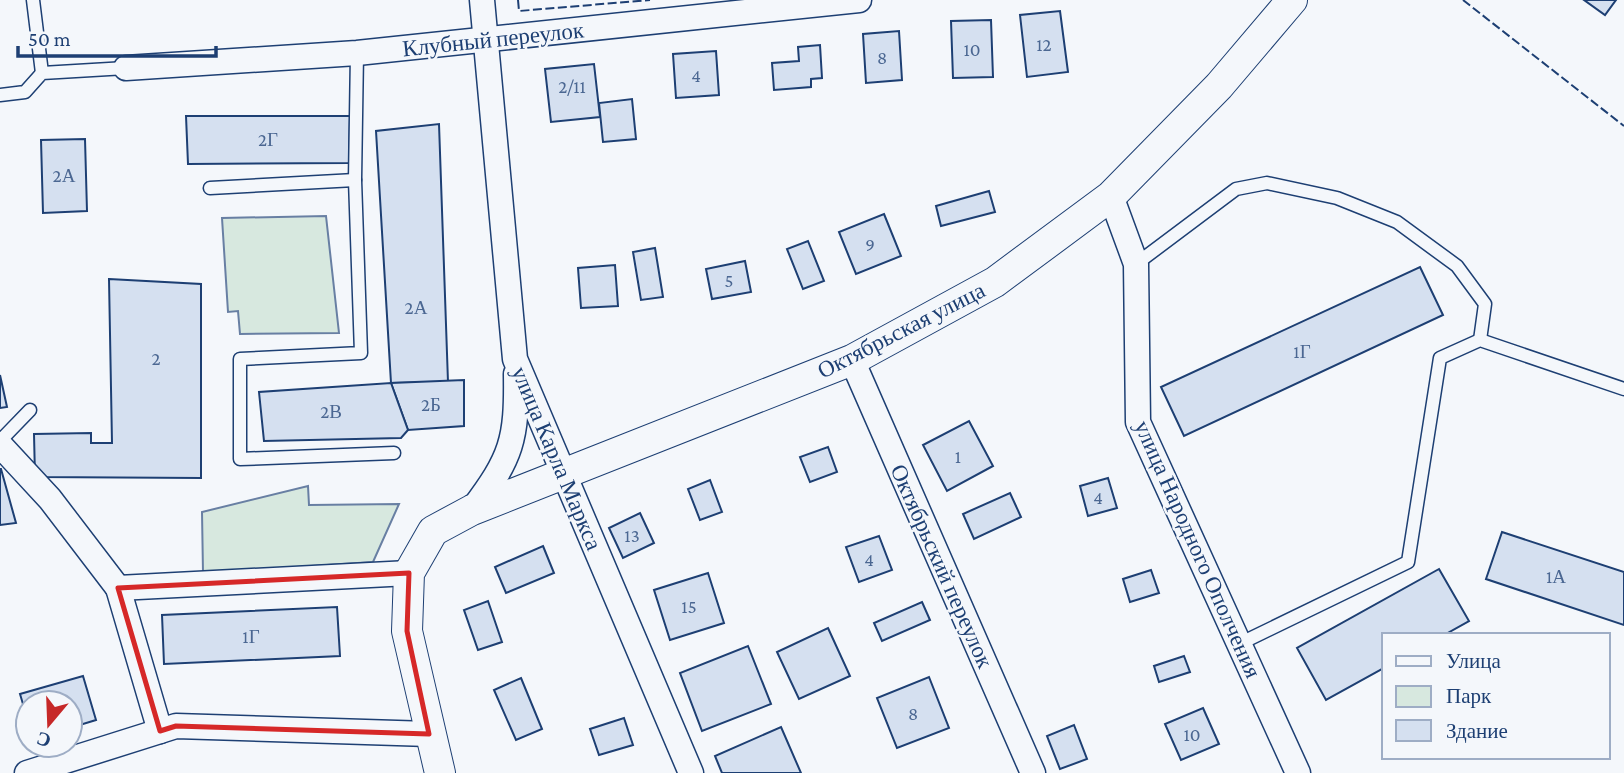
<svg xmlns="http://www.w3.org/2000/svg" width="1624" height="773" font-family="'Crimson Pro',serif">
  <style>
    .green { fill: #d7e8df; stroke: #687fa3; stroke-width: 2 }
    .building { fill: #d5e0f0; stroke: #1d3f73; stroke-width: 2 }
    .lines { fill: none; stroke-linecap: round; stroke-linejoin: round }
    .service-casing { stroke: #1d3f73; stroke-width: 15 }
    .minor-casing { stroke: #1d3f73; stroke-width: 27 }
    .tertiary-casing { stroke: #1d3f73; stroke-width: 32 }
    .service { stroke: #f4f7fb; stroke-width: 12 }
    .minor { stroke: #f4f7fb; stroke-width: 24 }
    .tertiary { stroke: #f4f7fb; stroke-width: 30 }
    .fence { stroke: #1d3f73; stroke-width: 2; stroke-dasharray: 9 3.5; stroke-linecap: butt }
    .marked { fill: none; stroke: #d62828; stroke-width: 5; stroke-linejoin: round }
    .labels { text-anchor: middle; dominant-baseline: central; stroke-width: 5; stroke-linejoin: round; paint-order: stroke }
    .number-label { font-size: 19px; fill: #4b6792 }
    .street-label { font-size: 23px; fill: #1d3f73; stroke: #f4f7fb }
  </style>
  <rect width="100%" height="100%" fill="#f4f7fb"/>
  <g class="green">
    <path d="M326,216L339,333L240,334L238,311L228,312L222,218Z"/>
    <path d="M308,486L309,505L399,504L373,562L203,573L202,512Z"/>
  </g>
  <g class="building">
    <path d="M1584,0H1616L1605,15Z"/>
    <path d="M1060,11L1068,72L1027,77L1020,15Z"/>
    <path d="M991,20L993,77L953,78L951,21Z"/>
    <path d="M899,31L902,80L866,83L863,34Z"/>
    <path d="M820,45L822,78L811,79V87L774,90L772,63L799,61L798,47Z"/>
    <path d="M716,51L719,95L676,98L673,54Z"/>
    <path d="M594,64L600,117L551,122L545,69Z"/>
    <path d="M632,99L636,139L603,142L599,103Z"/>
    <path d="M186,116H350L349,163L188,164Z"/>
    <path d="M439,124L448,382L391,383L376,131Z"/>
    <path d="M85,139L87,211L43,213L41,140Z"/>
    <path d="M989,191L995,212L941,226L936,206Z"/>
    <path d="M884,214L901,256L856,274L839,232Z"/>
    <path d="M808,241L824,281L803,289L787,249Z"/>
    <path d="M655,248L663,297L641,300L633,252Z"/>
    <path d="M745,261L751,292L712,299L706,269Z"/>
    <path d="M615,265L618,306L581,308L578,268Z"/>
    <path d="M1420,267L1443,315L1184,436L1161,387Z"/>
    <path d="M109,279L201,284V478L35,477L34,434L91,433V443H112Z"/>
    <path d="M0,375L7,407L0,408Z"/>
    <path d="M464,380V426L408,430L391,383Z"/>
    <path d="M391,383L408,430L401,438L264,441L259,392Z"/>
    <path d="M969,421L993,466L947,491L923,445Z"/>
    <path d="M828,447L837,472L810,482L800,457Z"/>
    <path d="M0,469H1L16,523L0,525Z"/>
    <path d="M1108,478L1117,508L1088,516L1080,486Z"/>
    <path d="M710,480L722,512L700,520L688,489Z"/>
    <path d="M1010,493L1021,517L974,539L963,514Z"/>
    <path d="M640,513L654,543L623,558L609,528Z"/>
    <path d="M1502,532L1624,572V625L1486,579Z"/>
    <path d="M879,536L892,570L859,582L846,547Z"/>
    <path d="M543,546L554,573L506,593L495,567Z"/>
    <path d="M1439,569L1469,621L1444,635H1384V668L1326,700L1297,648Z"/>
    <path d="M1151,570L1159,593L1130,602L1123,579Z"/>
    <path d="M708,573L724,623L670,640L654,590Z"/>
    <path d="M488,601L502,642L478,650L464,610Z"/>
    <path d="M922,602L930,620L882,641L874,623Z"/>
    <path d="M337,607L340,656L164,664L162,615Z"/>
    <path d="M828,628L850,676L799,699L777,652Z"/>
    <path d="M748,646L771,704L702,731L680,673Z"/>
    <path d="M1184,656L1190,672L1159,682L1154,666Z"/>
    <path d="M83,676L96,720L70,728V703H28V721L20,694Z"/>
    <path d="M929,677L949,728L897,748L877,698Z"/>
    <path d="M521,678L542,729L516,740L494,690Z"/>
    <path d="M1203,708L1219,744L1181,760L1165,724Z"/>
    <path d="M624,718L633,745L599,755L590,729Z"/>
    <path d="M1074,725L1087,759L1060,769L1047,736Z"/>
    <path d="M781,727L801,773H722L715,756Z"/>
  </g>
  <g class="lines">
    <defs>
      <g id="service">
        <path d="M33,0L42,73"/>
        <path d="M357,53L355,180L361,353L240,359V459L394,453"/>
        <path d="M0,95L25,92L42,73L126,68"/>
        <path d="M210,188L355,180"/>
        <path d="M1136,264L1236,189L1267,183L1337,198L1397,222L1457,266L1485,304L1480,340"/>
        <path d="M0,441L30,410"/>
        <path d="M1239,644L1408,562L1440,358L1480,340L1624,389"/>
      </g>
      <g id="minor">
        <path d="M482,0L515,359L691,773"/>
        <path d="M126,68L357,53L859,0"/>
        <path d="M1111,196L1136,264L1138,422L1298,773"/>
        <path d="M852,360L1033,773"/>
        <path d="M0,445L50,499L118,588L409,573"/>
        <path d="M472,510C512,457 517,440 516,374"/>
        <path d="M118,588L160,731"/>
        <path d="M27,773L176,726L429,734"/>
      </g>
      <path id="tertiary" d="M440,773L407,631L409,573L433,531L472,510L852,360L995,282L1111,196L1219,86L1292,0"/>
    </defs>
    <use href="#service" class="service-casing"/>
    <use href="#minor" class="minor-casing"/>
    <use href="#tertiary" class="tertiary-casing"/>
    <use href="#service" class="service"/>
    <use href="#minor" class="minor"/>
    <use href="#tertiary" class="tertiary"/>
    <g class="fence">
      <path d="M518,0L519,11L650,0"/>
      <path d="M1463,0L1624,126"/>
    </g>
  </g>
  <path class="marked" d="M409,573L407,631L429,734L176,726L160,731L118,588Z"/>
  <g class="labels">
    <g class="number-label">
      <text x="1044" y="44">12</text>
      <text x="972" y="49">10</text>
      <text x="882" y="57">8</text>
      <text x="696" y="75">4</text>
      <text x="572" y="86">2/11</text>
      <text x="268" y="139">2Г</text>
      <text x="64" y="175">2А</text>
      <text x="870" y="244">9</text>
      <text x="729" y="280">5</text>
      <text x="416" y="307">2А</text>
      <text x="1302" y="351">1Г</text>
      <text x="156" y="358">2</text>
      <text x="431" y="404">2Б</text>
      <text x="331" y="411">2В</text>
      <text x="958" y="456">1</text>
      <text x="1098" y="497">4</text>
      <text x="632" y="535">13</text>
      <text x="869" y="559">4</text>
      <text x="1556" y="576">1А</text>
      <text x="689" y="606">15</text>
      <text x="251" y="636">1Г</text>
      <text x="913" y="713">8</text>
      <text x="1192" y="734">10</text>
    </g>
    <g class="street-label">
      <text transform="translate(493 39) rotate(-6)">Клубный переулок</text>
      <text transform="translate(901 330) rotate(-27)">Октябрьская улица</text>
      <text transform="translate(557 458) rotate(67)">улица Карла Маркса</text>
      <text transform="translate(1198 549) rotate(66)">улица Народного Ополчения</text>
      <text transform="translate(942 566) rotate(66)">Октябрьский переулок</text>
    </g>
  </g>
  <rect x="1382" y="633" width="228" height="126" fill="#f4f7fb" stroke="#9eadc5" stroke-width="2"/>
  <rect x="1396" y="656" width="35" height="10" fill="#f4f7fb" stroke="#9eadc5" stroke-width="2"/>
  <text x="1446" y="668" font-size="21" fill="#1d3f73">Улица</text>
  <rect x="1396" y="686" width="35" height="21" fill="#d7e8df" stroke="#9eadc5" stroke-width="2"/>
  <text x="1446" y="703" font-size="21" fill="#1d3f73">Парк</text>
  <rect x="1396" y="720" width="35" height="21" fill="#d5e0f0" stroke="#9eadc5" stroke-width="2"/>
  <text x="1446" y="738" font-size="21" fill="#1d3f73">Здание</text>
  <g transform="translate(49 724) rotate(199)"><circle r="33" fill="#f4f7fb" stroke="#9eadc5" stroke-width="2"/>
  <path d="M0-5L12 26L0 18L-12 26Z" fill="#c62828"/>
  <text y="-10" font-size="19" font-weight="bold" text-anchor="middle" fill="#1d3f73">С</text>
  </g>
  <path d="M18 46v10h198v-10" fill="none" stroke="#1d3f73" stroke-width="3.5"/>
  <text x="28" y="46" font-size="21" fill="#1d3f73" stroke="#f4f7fb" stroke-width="5" paint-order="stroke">50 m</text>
</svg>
